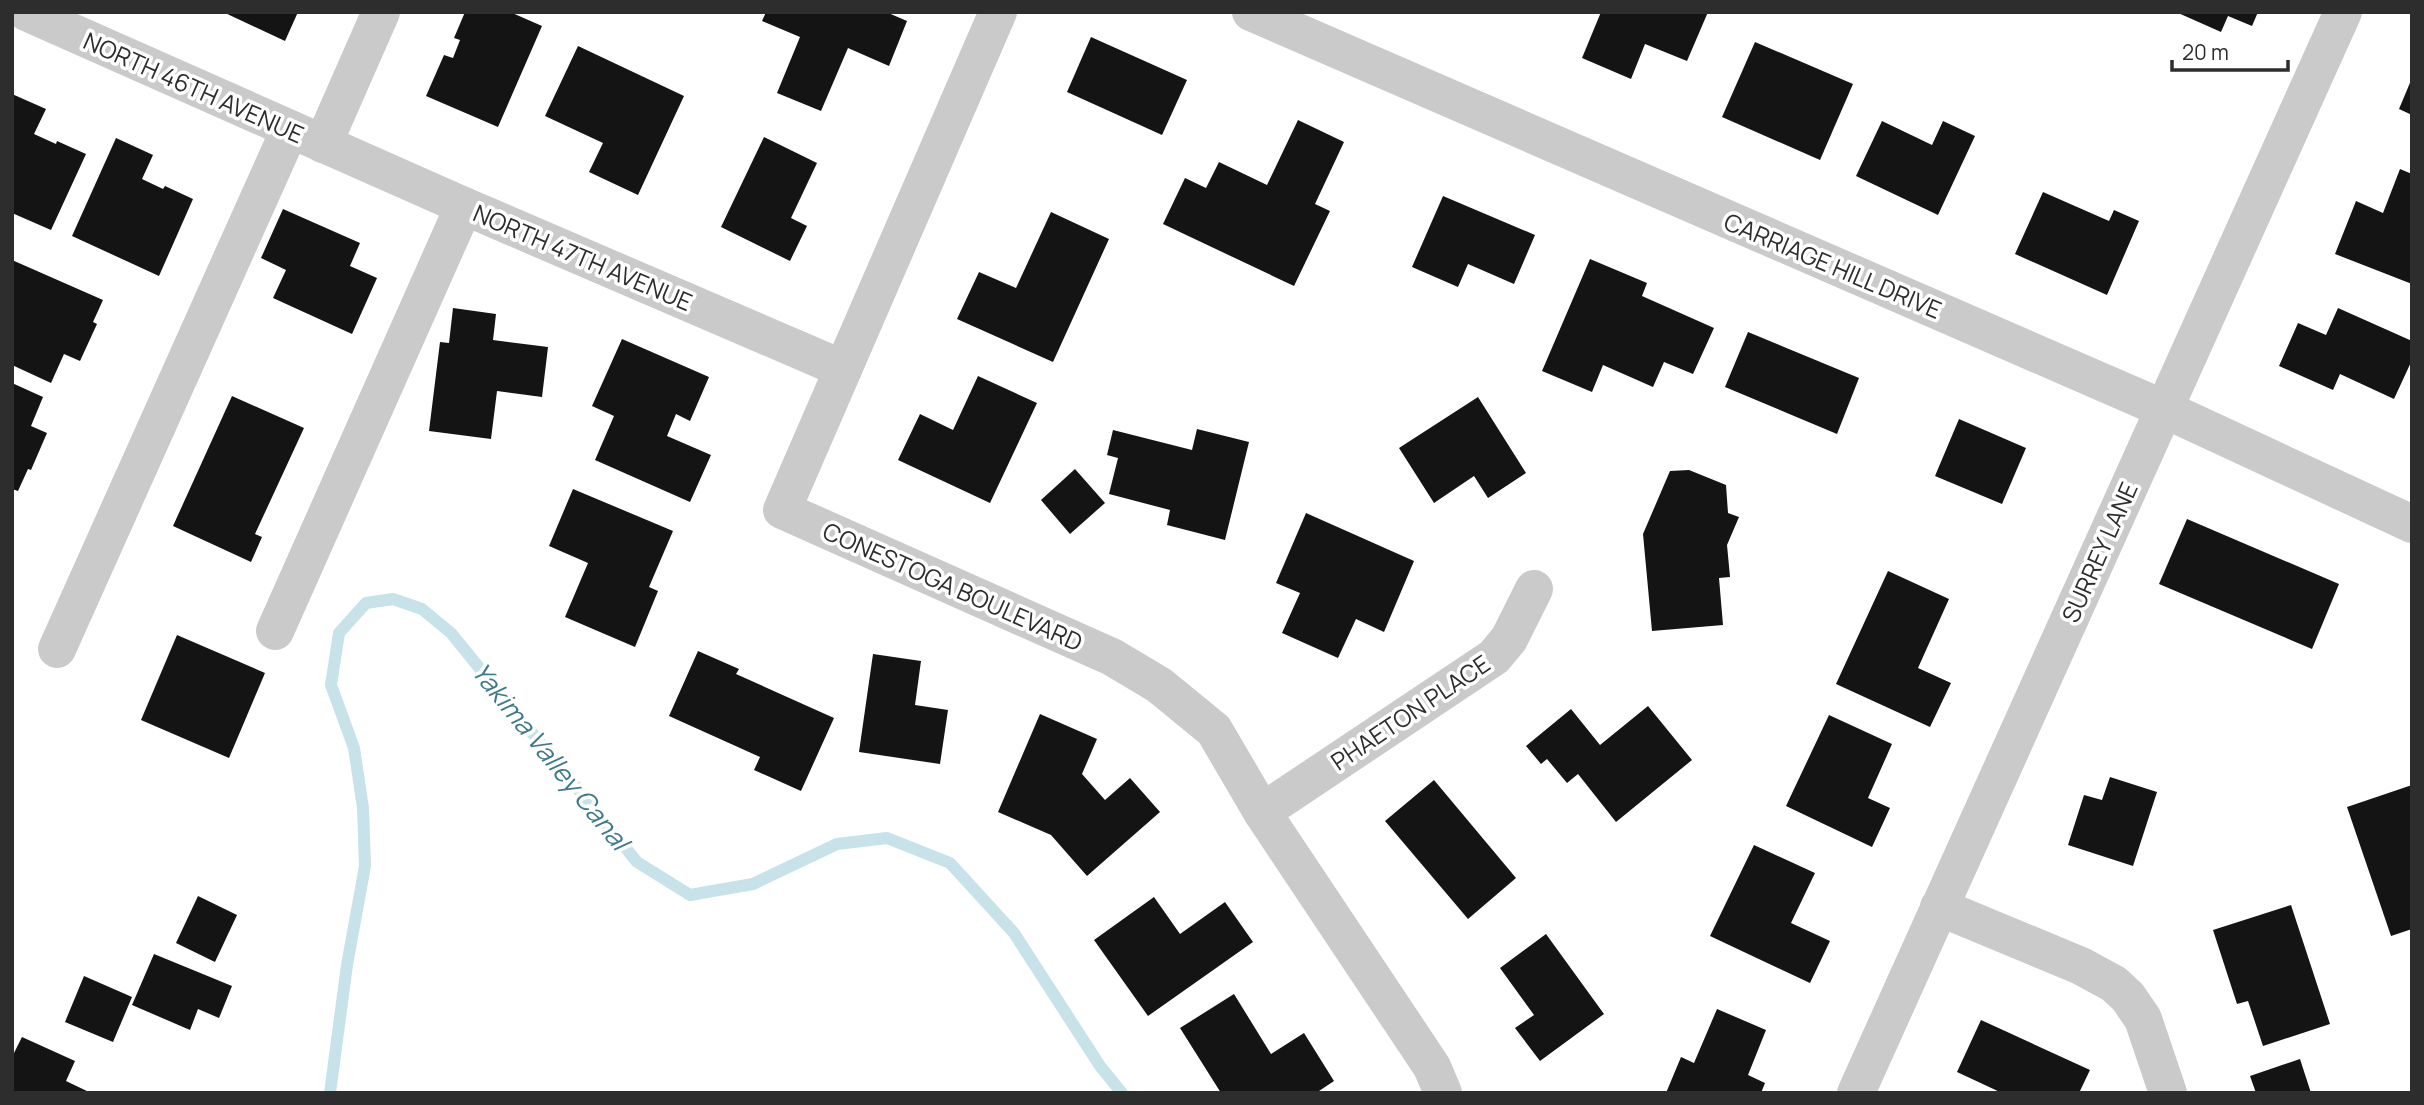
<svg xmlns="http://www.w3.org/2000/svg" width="2424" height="1105" font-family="Manrope,sans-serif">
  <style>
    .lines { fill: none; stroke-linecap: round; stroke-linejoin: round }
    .stream { stroke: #c8e2e9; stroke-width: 12 }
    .building { fill: #141414 }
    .minor { stroke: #cacaca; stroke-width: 38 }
    .labels { text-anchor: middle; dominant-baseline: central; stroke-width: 7; stroke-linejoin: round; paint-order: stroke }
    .street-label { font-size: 24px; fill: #2d2d2d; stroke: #fff }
    .water-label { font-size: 26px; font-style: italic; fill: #3f7a8b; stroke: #fff }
  </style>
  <rect width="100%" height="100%" fill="#fff"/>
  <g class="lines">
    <path class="stream" d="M330,1093L347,965L365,866L363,808L354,748L331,685L339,633L366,603L393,599L422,609L451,633L637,862L690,895L753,884L837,844L887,838L950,863L1014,933L1100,1066L1122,1093"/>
  </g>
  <g class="building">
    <path d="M223,12H298L285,41Z"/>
    <path d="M465,12H510L542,26L498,127L426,96L444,55L453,58L460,40L454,38Z"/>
    <path d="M766,12H886L907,21L889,66L848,48L821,111L777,93L800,37L762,21Z"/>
    <path d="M1601,12H1708L1687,61L1645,44L1631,79L1582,58Z"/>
    <path d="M2176,12H2258L2252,26L2228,16L2221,32Z"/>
    <path d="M1091,37L1187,80L1162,135L1067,92Z"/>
    <path d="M1755,42L1853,84L1820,160L1722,117Z"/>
    <path d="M578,46L684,96L638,195L589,172L603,143L545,116Z"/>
    <path d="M2412,78V115L2399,109Z"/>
    <path d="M12,94L46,109L34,134L56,144L57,141L86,154L51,230L12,213Z"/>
    <path d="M1298,120L1344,142L1315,204L1330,211L1294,286L1163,224L1185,178L1206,188L1219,162L1267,185Z"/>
    <path d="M1882,121L1932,145L1943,121L1975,136L1938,215L1856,176Z"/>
    <path d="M764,137L817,163L791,218L807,226L790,261L721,227Z"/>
    <path d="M116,138L153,155L142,179L163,189L165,186L193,199L159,276L72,236Z"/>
    <path d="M2400,169L2412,174V284L2335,254L2356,201L2383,213Z"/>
    <path d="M2043,192L2109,221L2114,210L2139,221L2107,295L2015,254Z"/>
    <path d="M1443,196L1535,235L1514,284L1468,264L1458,287L1412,267Z"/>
    <path d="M283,209L360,243L350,266L377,278L352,334L273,298L286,270L261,258Z"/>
    <path d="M1051,212L1109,239L1053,362L957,319L979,272L1016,288Z"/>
    <path d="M1590,259L1647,283L1642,296L1714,328L1693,374L1664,362L1653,387L1603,365L1592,392L1542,371Z"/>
    <path d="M12,260L103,300L93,322L97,324L80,361L64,354L51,383L12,365Z"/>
    <path d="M453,308L496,314L493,340L548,347L542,397L497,391L491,439L429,431L440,342L449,343Z"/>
    <path d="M2338,308L2412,341V360L2394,399L2340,374L2333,390L2279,366L2298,323L2326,335Z"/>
    <path d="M1748,332L1859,378L1837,434L1725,387Z"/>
    <path d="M622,339L709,377L690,421L676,414L667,436L711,455L690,502L595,460L614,416L592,406Z"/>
    <path d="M978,376L1037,403L990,503L898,460L920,414L953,430Z"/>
    <path d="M12,383L43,397L31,426L47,433L31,470L28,469L18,491L12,489Z"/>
    <path d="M232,396L304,428L255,534L262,537L251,562L173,526Z"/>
    <path d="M1478,397L1526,473L1488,498L1474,476L1434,503L1399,448Z"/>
    <path d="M1959,419L2026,448L2002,504L1935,476Z"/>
    <path d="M1197,429L1249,442L1225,540L1167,525L1170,510L1109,494L1118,458L1107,455L1113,430L1192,450Z"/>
    <path d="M1075,469L1105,503L1070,534L1041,500Z"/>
    <path d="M1689,470L1726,485L1728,513L1739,517L1727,545L1730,577L1719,578L1723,625L1652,631L1643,534L1670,471Z"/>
    <path d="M573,489L673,531L649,587L658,591L635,647L565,617L588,563L549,546Z"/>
    <path d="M1306,513L1414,561L1384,632L1356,619L1338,658L1282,633L1300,593L1276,583Z"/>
    <path d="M2187,519L2339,584L2312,649L2159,584Z"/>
    <path d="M1888,571L1949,599L1918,668L1951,683L1930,727L1836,684Z"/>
    <path d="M177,635L265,673L229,758L141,720Z"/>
    <path d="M698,651L739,669L736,674L834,718L801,791L754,770L760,757L669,716Z"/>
    <path d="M873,654L921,661L915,705L948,710L940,764L859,752Z"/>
    <path d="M1648,706L1692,760L1616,822L1578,774L1567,783L1547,759L1541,764L1526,746L1571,709L1600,745Z"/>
    <path d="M1040,714L1097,739L1082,774L1105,800L1130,778L1160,812L1087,876L1051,835L998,812Z"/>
    <path d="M1829,715L1892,744L1868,798L1890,808L1872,847L1786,806Z"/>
    <path d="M2110,777L2157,792L2133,866L2068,845L2084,795L2102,800Z"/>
    <path d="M1434,780L1516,878L1468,919L1385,821Z"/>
    <path d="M2412,785V929L2391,936L2347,807Z"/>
    <path d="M1754,845L1815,873L1791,923L1830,941L1810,983L1710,936Z"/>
    <path d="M198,896L237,915L215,962L176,943Z"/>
    <path d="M1154,897L1180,934L1225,902L1253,942L1148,1016L1094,940Z"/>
    <path d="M2291,905L2330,1024L2263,1046L2248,1001L2237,1004L2213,930Z"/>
    <path d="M1546,934L1604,1014L1540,1061L1515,1028L1534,1015L1500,968Z"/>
    <path d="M154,954L232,986L219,1018L198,1009L190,1030L132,1005Z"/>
    <path d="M84,976L132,997L113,1042L65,1022Z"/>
    <path d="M1234,994L1271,1054L1304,1033L1334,1081L1316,1093H1221L1180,1028Z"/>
    <path d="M1717,1009L1766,1030L1748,1075L1765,1083L1761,1093H1666L1681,1057L1694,1063Z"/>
    <path d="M1981,1020L2090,1070L2079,1093H2002L1957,1072Z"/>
    <path d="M22,1037L75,1061L66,1081L91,1093H12V1057Z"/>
    <path d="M2300,1059L2311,1093H2256L2250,1076Z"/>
  </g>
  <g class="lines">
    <g class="minor">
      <path d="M26,12L464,206L843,369"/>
      <path d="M998,12L782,510L1112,657L1159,685L1214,730L1262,812L1432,1067L1443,1093"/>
      <path d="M1251,12L2164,409L2412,524"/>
      <path d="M323,144L381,12"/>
      <path d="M275,631L464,206"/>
      <path d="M57,649L290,129"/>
      <path d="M1262,812L1494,657L1509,639L1534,589"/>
      <path d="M1939,907L2081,966L2114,984L2128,997L2143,1019L2168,1093"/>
      <path d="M1856,1093L2343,12"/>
    </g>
  </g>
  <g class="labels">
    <g class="street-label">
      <text transform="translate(194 87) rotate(24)">NORTH 46TH AVENUE</text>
      <text transform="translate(583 257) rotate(23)">NORTH 47TH AVENUE</text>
      <text transform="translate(1833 265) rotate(23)">CARRIAGE HILL DRIVE</text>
      <text transform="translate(2099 552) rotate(-66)">SURREY LANE</text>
      <text transform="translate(953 586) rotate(24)">CONESTOGA BOULEVARD</text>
      <text transform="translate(1410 712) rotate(-34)">PHAETON PLACE</text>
    </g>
    <g class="water-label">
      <text transform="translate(551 756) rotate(51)">Yakima Valley Canal</text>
    </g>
  </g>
  <rect width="2424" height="1105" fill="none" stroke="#2d2d2d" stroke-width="28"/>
  <path d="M2172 60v10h116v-10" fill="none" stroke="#2d2d2d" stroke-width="3.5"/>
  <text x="2182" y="60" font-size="21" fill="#2d2d2d" stroke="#ffffff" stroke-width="5" paint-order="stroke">20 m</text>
</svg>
